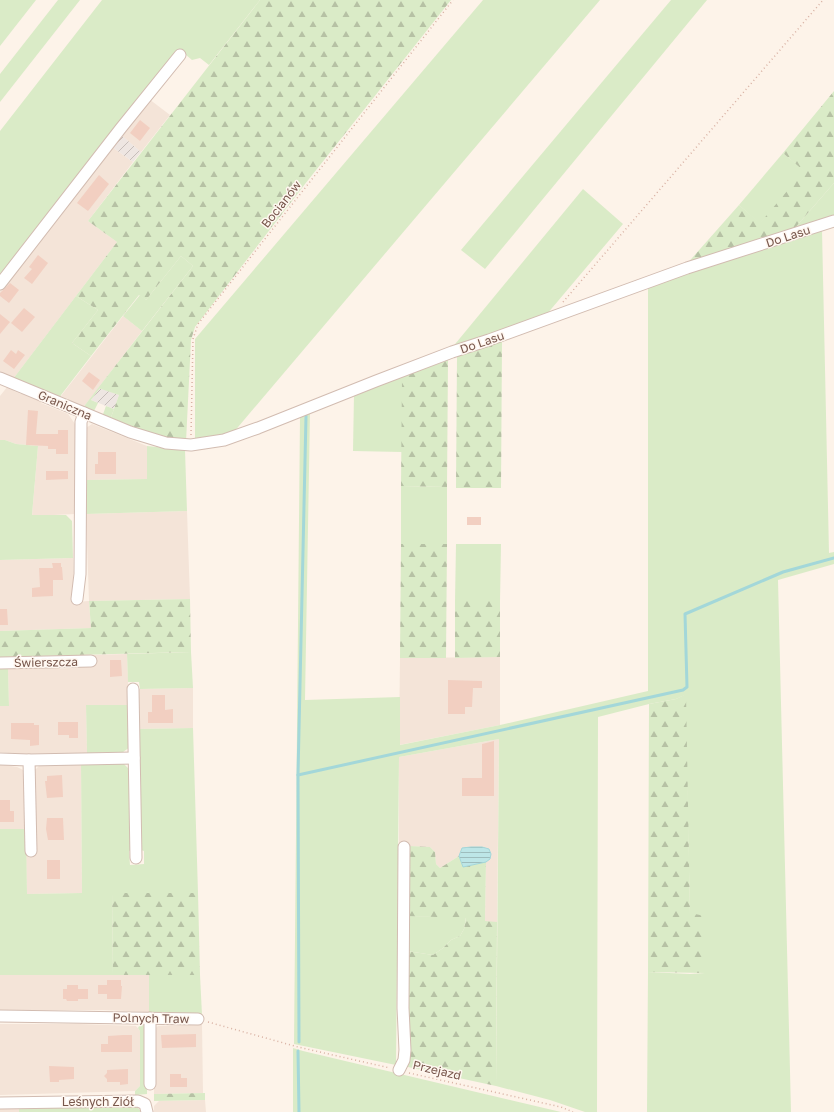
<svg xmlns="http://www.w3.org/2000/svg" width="834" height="1112" font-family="'Golos Text',sans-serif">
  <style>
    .residential { fill: #f4e4d8 }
    .industrial { fill: url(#industrial-furrows) }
    .grass { fill: #daebc7 }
    .forest { fill: url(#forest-firs) }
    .water { fill: url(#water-rules); stroke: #a3d7d9 }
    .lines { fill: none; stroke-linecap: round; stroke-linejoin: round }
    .stream { stroke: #a3d7d9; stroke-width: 3 }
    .building { fill: #f2cfc1 }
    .minor-casing { stroke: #d2bcb1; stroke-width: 13 }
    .path { stroke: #d8b1a3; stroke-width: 1.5; stroke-dasharray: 1 3; stroke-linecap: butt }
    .minor { stroke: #fff; stroke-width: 11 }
    .labels { text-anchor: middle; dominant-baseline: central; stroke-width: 3; stroke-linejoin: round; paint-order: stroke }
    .street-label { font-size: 12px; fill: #78574c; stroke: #fff7f0 }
  </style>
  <defs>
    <pattern id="industrial-furrows" width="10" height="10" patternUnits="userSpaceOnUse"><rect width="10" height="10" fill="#eee6e2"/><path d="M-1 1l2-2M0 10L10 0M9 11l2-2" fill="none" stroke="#c6bdb9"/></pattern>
    <pattern id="forest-firs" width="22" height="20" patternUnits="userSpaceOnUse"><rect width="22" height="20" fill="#daebc7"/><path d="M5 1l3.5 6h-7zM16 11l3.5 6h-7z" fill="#b6c1a4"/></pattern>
    <pattern id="water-rules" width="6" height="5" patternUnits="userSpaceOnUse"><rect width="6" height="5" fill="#bde6e7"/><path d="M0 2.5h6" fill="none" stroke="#9ebdbd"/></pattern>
  </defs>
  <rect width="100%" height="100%" fill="#fdf3e9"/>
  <g class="residential">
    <path d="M149,99L170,115L141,152L121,135Z"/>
    <path d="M112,147L133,162L88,221L117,242L13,379L0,374V291Z"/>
    <path d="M123,316L142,331L82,409L67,402L68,399L61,396Z"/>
    <path d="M8,386L12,388L14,391L21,394L25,393L41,400V403L68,414L75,424V514L32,516L38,446L16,444L5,440H0V396Z"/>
    <path d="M92,424L147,446L148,479L86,480V428Z"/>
    <path d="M187,511L190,599L89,601L91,628L0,631V560L73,558L74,602L89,601L86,514Z"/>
    <path d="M127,654L129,705H86L87,753L17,754L0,752V706H9L8,668L58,667L60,669L70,668L72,667L91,666V655Z"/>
    <path d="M500,657V725L399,745L400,658Z"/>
    <path d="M193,688V728L138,729L137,689Z"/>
    <path d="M499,739L497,922H485L486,862L490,859L489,849L482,847L462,848L459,856L440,868L436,864L435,852L430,847L399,846V757Z"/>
    <path d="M0,764L17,767L25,771L26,829H0Z"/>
    <path d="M81,764L82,893L27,894L26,851L34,771L40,765Z"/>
    <path d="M0,975H149V1012L104,1010H0Z"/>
    <path d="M0,1024H80L136,1026L140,1031V1086L135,1091L0,1095Z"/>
    <path d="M202,1024L203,1093L154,1094L155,1029L158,1026Z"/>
    <path d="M205,1100L206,1112H154V1106L159,1101Z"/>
    <path d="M19,1108V1112H0V1109Z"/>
  </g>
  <g class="industrial">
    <path d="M121,135L141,152L133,162L112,147Z"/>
    <path d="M100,388L119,395L114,409L91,400Z"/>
  </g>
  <g class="grass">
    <path d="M0,0H36L0,46Z"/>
    <path d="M58,0H80L0,102V74Z"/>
    <path d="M102,0H260L209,65L200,58L192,60L179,49L0,278V131Z"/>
    <path d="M483,0H600L233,433L195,440V339Z"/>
    <path d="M671,0H707L485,269L461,250Z"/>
    <path d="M783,153L805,171L760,224L739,205Z"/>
    <path d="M834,183V216L794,229Z"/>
    <path d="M583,189L623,224L547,314L451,349Z"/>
    <path d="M822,230L829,553L834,552V564L778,580L791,1112H647L648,972L690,974L705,973L690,914L685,695L676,699L649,704L598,717L597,1112H585L550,1100L496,1086L499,739L399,757L396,1065L294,1044L300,416L310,412L305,700L400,697V745L500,725L648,691V287Z"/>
    <path d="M181,256L193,266L142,331L123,316L140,295L146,300Z"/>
    <path d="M76,296L98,310L72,343L91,356L61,395L60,399L13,379Z"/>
    <path d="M402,377V452L353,451L354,394Z"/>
    <path d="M98,388H100L91,400L98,403L93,413L82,409Z"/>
    <path d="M106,406L114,409L110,420L102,417Z"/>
    <path d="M0,440H5L16,444L38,446L32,515H66L72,521L73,558L0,560Z"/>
    <path d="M147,446L185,450L187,511L86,514V480L147,479Z"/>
    <path d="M401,486L447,487V544H401Z"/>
    <path d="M456,544H501L500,601H455Z"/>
    <path d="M191,652L193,688L140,689L139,682H128L127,654Z"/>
    <path d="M0,668H8L9,706H0Z"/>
    <path d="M86,705H129L130,747L123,752L87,753Z"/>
    <path d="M193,728L198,893H112L113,975H0V829H26L27,894L82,893L81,764L123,763L130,770L132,850L129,851L130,865L144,864V851L141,850L138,729Z"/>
    <path d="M407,916L466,917L464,929L460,936L451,940L443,948L433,955L407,951Z"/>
    <path d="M149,975H200L202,1015L149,1012Z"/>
    <path d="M142,1021L148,1023L147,1094L135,1095V1091L140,1086V1031L138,1028Z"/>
    <path d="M293,1048L303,1051L561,1112H293Z"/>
    <path d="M134,1105L140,1110V1112H19V1108Z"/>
  </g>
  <g class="forest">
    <path d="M260,0H451L305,184L195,327L191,340L186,442L159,439L110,420L119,395L98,388L193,266L181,256L146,300L139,295L91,356L72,343L98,310L76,296L117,242L88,221Z"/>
    <path d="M834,91V183L794,229L685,266L739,205L760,223L804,171L783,153Z"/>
    <path d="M502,341L501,488H456L457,357Z"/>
    <path d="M448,360L447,487L401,486L402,377Z"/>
    <path d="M401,544H447L446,658H400Z"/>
    <path d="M190,599L191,652L0,657V631L91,628L89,601Z"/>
    <path d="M455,601H500V657L455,658Z"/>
    <path d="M686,694L690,913L705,916V973L648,972L649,704L676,699Z"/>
    <path d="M409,846L430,847L435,852L436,864L440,868L459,856L463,867L486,862L485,921L497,922L496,1086L408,1067L407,951L433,955L443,948L451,940L460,936L464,929L466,918L407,916Z"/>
    <path d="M112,893H198L200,975H113Z"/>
    <path d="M205,1093V1100L154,1101V1094Z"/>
  </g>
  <path class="water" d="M471,847H482L489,849L491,854L490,859L486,862L463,867L459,856L462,848Z"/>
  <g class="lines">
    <g class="stream">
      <path d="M298,775L683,690L687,687L685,614L783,572L834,558"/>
      <path d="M299,1042L298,775L306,416"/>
      <path d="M298,1051L299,1112"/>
    </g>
  </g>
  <g class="building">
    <path d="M140,120L150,128L140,141L130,133Z"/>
    <path d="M99,175L109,184L88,211L77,203Z"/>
    <path d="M38,255L48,263L32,284L24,278L32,269L29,267Z"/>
    <path d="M10,283L19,290L9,303L0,296V293Z"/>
    <path d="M24,308L35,317L22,332L11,323Z"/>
    <path d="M0,314L10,322L0,334Z"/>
    <path d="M11,350L16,354L18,350L25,355L14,369L3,361Z"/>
    <path d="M89,372L100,380L93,390L82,381Z"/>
    <path d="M28,410L38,411L36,434H58V430H68V454H56V449H48V446L26,445Z"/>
    <path d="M98,452H116V474H95V464H98Z"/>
    <path d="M46,471H68V479L46,480Z"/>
    <rect x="467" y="517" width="14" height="8"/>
    <path d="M52,563H61V567H62L63,580H53V596L32,597V588L40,587L39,568H53Z"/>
    <path d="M0,609H7L8,625H0Z"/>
    <path d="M110,660H121L122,676L110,677Z"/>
    <path d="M448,680L482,681V688H473L472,707H465V714H448Z"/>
    <path d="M152,695H165V710L173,709V723H148V712H152Z"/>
    <path d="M58,722H78V738H69V735H58Z"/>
    <path d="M11,723H34V725H39V745L30,746V740L11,739Z"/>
    <path d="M494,741V796H462V778H482V744Z"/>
    <path d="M62,775L63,797L47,798L45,781H47V776Z"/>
    <path d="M0,800H10V811H14V822H0Z"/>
    <path d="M47,818H63L64,840H48L46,829Z"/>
    <rect x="47" y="860" width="13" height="19"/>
    <path d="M107,980H121V986H122L121,999H107V994H98V985H107Z"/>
    <path d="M67,985H78V989H88V999H78V1001H67L66,999H63V989H67Z"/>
    <path d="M196,1034V1047L162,1048L161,1035Z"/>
    <path d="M123,1035H132V1052H101V1044H108V1036Z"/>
    <path d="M49,1066L74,1067V1079L59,1080V1082H50Z"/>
    <path d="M128,1069V1084L120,1085V1082H107V1079L104,1076L107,1073V1070Z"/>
    <path d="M170,1074H181V1078H187V1087H170Z"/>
  </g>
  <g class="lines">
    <defs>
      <g id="minor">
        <path d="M0,284L121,128L180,55"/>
        <path d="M0,378L130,432L166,443L191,445L224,440L258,428L376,381L452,352L489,340L687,268L834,221"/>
        <path d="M77,599L80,574L81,422L84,413"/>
        <path d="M0,663L91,661"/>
        <path d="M133,689L136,858"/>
        <path d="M0,759L29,760L134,758"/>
        <path d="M29,760L31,851"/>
        <path d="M0,1016L198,1019"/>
        <path d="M399,1070L404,1060L405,1050L403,1008L404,847"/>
        <path d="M150,1084V1018"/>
        <path d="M0,1103L138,1101L145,1104L147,1112"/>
      </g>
    </defs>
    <use href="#minor" class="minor-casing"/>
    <g class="path">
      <path d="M563,302L823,0"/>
      <path d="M191,435L193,339L198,324L453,0"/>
      <path d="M208,1022L298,1047L390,1068"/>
      <path d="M409,1073L561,1107L573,1112"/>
    </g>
    <use href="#minor" class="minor"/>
  </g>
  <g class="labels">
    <g class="street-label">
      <text transform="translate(281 204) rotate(-52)">Bocianów</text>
      <text transform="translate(788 236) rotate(-18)">Do Lasu</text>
      <text transform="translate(482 342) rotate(-19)">Do Lasu</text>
      <text transform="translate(65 405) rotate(23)">Graniczna</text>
      <text transform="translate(46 662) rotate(-1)">Świerszcza</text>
      <text transform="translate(151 1018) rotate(1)">Polnych Traw</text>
      <text transform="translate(437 1070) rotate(13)">Przejazd</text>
      <text x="98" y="1101">Leśnych Ziół</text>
    </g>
  </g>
</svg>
